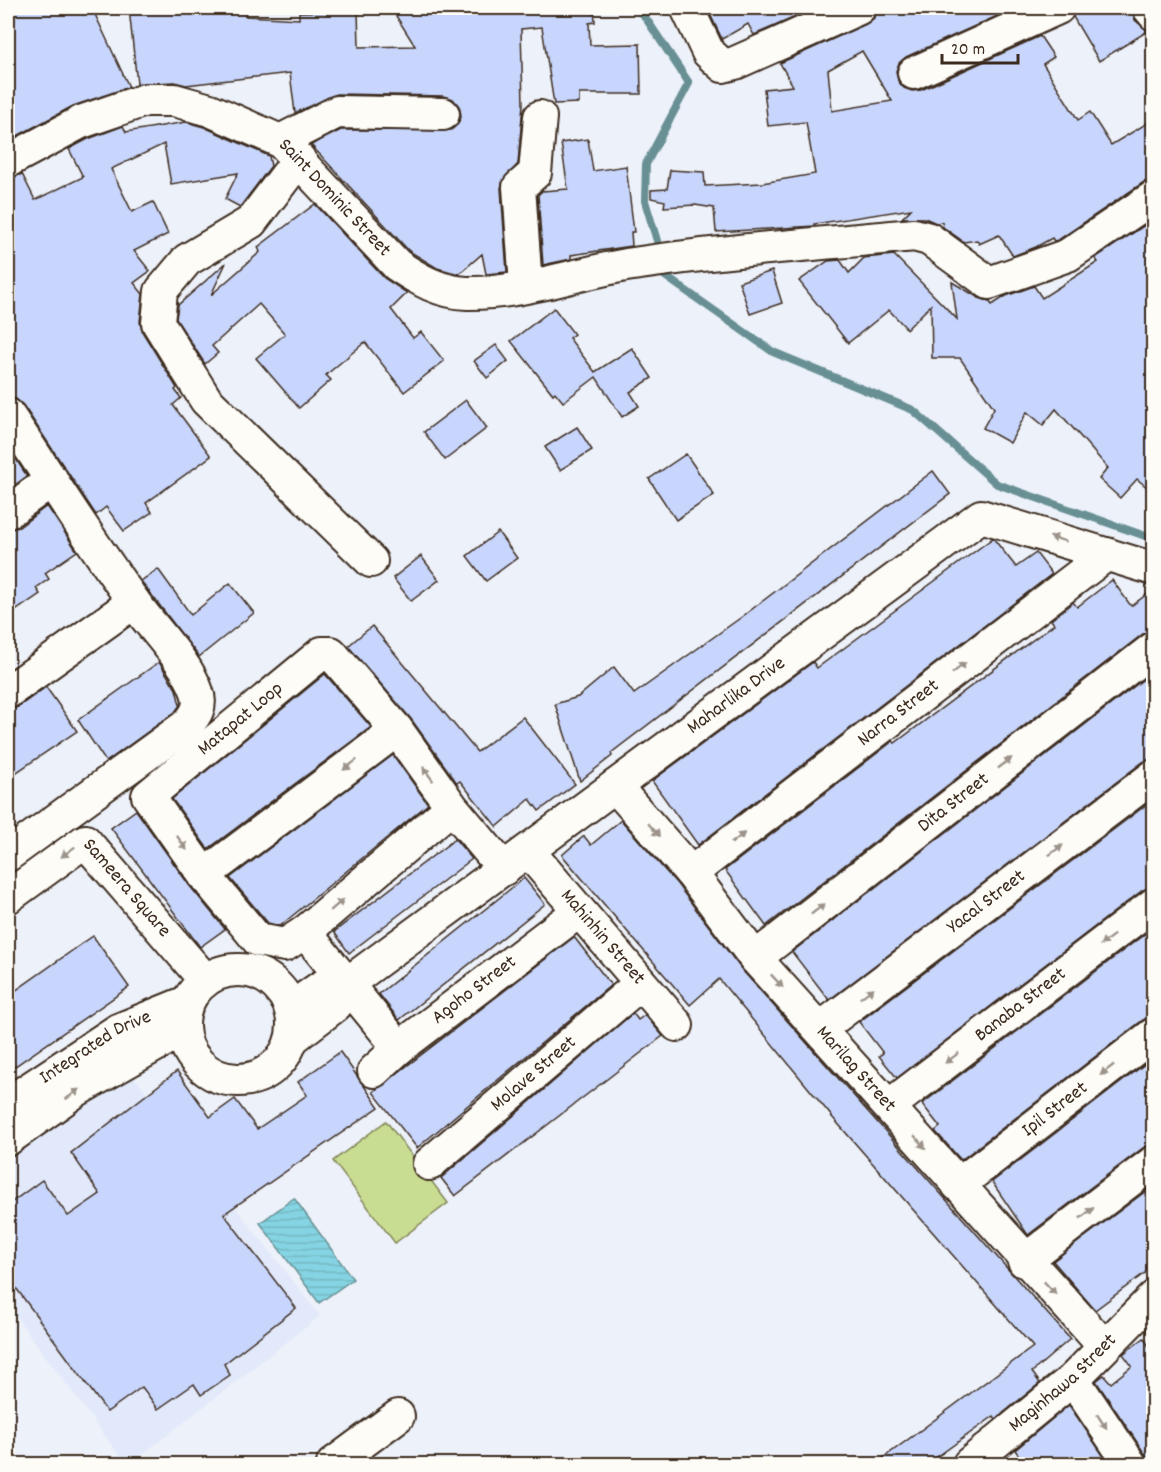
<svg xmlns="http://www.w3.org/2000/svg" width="1161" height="1472" font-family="Dekko,sans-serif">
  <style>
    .built { fill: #e2e9fa }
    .pitch { fill: #c9dd92; stroke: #828458; stroke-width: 1.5 }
    .water { fill: url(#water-rules); stroke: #679094; stroke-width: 1.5 }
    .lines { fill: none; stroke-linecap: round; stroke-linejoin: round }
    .stream { stroke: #679094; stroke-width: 8 }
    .building { fill: #c8d6fd; stroke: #3b2a1e; stroke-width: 1.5; fill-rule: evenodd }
    .minor-casing { stroke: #3b2a1e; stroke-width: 36 }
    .minor { stroke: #fdfcf7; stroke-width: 32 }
    .oneway { fill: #9c938a }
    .labels { text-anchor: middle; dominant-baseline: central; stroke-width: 4.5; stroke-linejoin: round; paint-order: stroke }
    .street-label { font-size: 20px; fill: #3b2a1e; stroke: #fdfcf7 }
  </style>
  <defs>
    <pattern id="water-rules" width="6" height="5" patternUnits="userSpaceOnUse" patternTransform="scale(1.5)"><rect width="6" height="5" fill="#85d4e3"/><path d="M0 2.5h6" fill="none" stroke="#74b6c2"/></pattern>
  </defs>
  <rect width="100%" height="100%" fill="#edf1f9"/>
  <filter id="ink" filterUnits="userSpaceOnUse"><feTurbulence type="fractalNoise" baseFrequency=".0167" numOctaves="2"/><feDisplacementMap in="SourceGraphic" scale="12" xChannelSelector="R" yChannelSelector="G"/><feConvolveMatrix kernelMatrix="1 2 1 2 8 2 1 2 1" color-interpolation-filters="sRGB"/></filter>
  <g filter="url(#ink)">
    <path class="built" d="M125,1065L320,1316L130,1464H126L8,1306V1156Z"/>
    <path class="pitch" d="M386,1121L448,1203L395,1243L333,1161Z"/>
    <path class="water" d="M294,1198L353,1279L319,1303L260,1223Z"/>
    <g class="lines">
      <g class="stream">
        <path d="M639,8L689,83L646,164L645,201L661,254"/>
        <path d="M664,266L665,276L773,352L913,410L997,484L1154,539"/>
      </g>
    </g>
    <g class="building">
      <path d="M8,8H92L129,87L73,106L8,141Z"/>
      <path d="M129,8H245L246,16L299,19V12L358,11L359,47L415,46L391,8H594L595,22L589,23L590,45L640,44L641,94H579V103L554,104L542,27L521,29L523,104L518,164L503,180L501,188L507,272L486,274L482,254L459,274L437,268L409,251L311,145L341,130H451L458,124L461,115L459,106L453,99L443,96L337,94L295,113L290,73L186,85L174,82L137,84Z"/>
      <path d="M718,8H816L754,35L748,24L722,39L709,12Z"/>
      <path d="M877,8H1015L906,57L899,63L896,71L898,81L904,88L912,91L921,90L1040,36L1054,57L1043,64L1078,120L1090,112L1111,145L1154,119V179L1144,182L1058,240L1054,241L1052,238L1036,247L1013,256L999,235L979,244L977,240L964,242L943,227L942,222L936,223L925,218H902L911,209L814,224L815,226L716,232L714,208L695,205L664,207L665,201L651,198V190L667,189L670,170L704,172L705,186L762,183L815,174L806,122L768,126L764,89L793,86L780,63L866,24L874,18ZM862,51L892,101L832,111L828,70Z"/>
      <path d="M1076,8H1132L1135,20L1148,31L1099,61L1073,17Z"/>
      <path d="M186,122L204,127L269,156L271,166L240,207L225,199L238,173L171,184L164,144L111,169L132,212L153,202L168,234L134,251L150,271L134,283L143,294L140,322L143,333L177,388L175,390L181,398L173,405L211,456L146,503L152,512L124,531L106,507L96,515L23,405L16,399L8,397V179L22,174L35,200L83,177L69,149L88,139L123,126L126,132Z"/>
      <path d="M588,139L593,171L626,166L634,232H631L632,246L571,255V259L543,265L538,195L542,191L568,189L561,143Z"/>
      <path d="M315,204L384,278L407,293L391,309L413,338L421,332L444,361L404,392L365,342L326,375L331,380L299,408L256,358L285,334L259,304L212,346L218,353L205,364L176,319L178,305L226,263L211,295L260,252L258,247Z"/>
      <path d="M1154,219V493L1137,479L1120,498L1099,479L1108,468L1056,409L1043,425L1027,412L1010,443L983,428L994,408L960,358H932L931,305L907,329L889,310L848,343L799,281L828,261L840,260L849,273L864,258L894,255L957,319L952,282L979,298L989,301L992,305L1006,296L1034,286L1042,298L1098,262L1095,258Z"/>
      <path d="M772,271L782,303L750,314L739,282Z"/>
      <path d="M554,308L574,334L569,338L595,372L632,348L652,378L630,392L639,406L622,417L596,377L563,402L555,392L553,394L511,341Z"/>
      <path d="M496,345L508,361L487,378L474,361Z"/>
      <path d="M466,400L487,428L445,460L424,432Z"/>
      <path d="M577,427L592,450L560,470L545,447Z"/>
      <path d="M8,447L27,476L8,490Z"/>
      <path d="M686,454L714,495L676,520L649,479Z"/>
      <path d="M933,471L950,494L611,753L612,756L580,781L555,704L578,697L614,667L634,694L743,616Z"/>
      <path d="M47,506L77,551L45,573L49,579L36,588L40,594L8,616V530L19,527Z"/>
      <path d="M498,532L517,558L486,581L467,556Z"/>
      <path d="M993,538L1016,567L1036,553L1052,574L698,845L652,781L813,662L817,668Z"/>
      <path d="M421,556L439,580L411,601L393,578Z"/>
      <path d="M158,569L191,615L230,583L254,613L199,657L141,581Z"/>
      <path d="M1112,580L1131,606L1154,589V630L1143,634L766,926L725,870L893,741L895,743L1054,624L1051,620L1073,602L1077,607Z"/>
      <path d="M372,626L477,752L523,717L575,784L539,811L530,799L497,827L460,781L457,783L411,719L348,646Z"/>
      <path d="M159,662L176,689L180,705L175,712L106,762L78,720Z"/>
      <path d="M1154,671V758L1143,762L829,1000L792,952Z"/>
      <path d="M325,674L371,727L208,849L172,799Z"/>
      <path d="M46,687L77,731L8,778V710L18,707Z"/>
      <path d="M393,755L428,804L280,926L268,923L230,878Z"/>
      <path d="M1154,799V886L1143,890L897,1078L879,1056L883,1053L859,1022Z"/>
      <path d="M136,810L189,885L225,929L200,947L111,828Z"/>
      <path d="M621,820L677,884L742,970L1070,1339L1032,1372L1040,1383L996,1419L994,1416L927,1464H875L1033,1347L833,1118L719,979L690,1005L562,855L584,836L591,845Z"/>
      <path d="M455,839L472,859L349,953L334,932Z"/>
      <path d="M524,878L545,904L399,1020L379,994Z"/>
      <path d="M1154,927V1016L1143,1020L961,1160L935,1131L940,1127L922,1104Z"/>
      <path d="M93,936L129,987L8,1071V996Z"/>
      <path d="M574,937L611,985L417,1148L373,1092Z"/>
      <path d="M633,1013L638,1020L645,1015L663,1036L455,1196L441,1178Z"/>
      <path d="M340,1052L379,1107L224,1214L296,1308L224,1364L230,1375L201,1395L194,1384L158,1409L142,1387L107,1412L8,1277V1205L42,1180L68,1216L100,1194L71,1153L177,1071L210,1117L235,1099L257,1129L307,1095L298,1082Z"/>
      <path d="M1154,1057V1144L1143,1148L1028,1235L992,1182Z"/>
      <path d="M1154,1185V1266L1095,1310L1053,1261Z"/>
      <path d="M1144,1338L1151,1350L1154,1349V1464H1148L1145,1454L1096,1381L1104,1375L1111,1383L1132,1366L1123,1354Z"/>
      <path d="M1069,1405L1109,1464H1025L1015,1450Z"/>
    </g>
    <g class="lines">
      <defs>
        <g id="minor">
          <path d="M687,8L708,52L723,66L735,63L859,8"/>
          <path d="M1149,8L1154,14"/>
          <path d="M914,73L1058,8"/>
          <path d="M280,141L337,112L443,114"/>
          <path d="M299,159L251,222L187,260L161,291L158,323L206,400L371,561"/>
          <path id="s1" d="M8,161L81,122L145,100H174L210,110L280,141L397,265C419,280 440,292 467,293C523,294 579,272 633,264C726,250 820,244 914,235L929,239L989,283L1068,255L1154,197"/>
          <path d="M526,286L519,187L535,173L540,117"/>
          <path d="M8,415C50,477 90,541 134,602C153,629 187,662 197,692C202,706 196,715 187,725L8,855"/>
          <path d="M8,512L52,480"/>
          <path d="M8,692L134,602"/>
          <path id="s2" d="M615,786L691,873L755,958L1104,1346"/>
          <path id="s3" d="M452,807L305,932L285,945L258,940L204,875L148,796L322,653H331L397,730L452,807L504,869"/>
          <path id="s4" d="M528,851L677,1025"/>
          <path id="s5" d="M691,873L1107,554"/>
          <path d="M204,875L397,730"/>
          <path id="s6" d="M8,897L85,841L205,980"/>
          <path d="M305,932L399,1048"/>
          <path id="s7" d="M755,958L1154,648"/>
          <circle cx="238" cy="1025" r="55"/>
          <path id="s8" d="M348,983L981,516L1154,569"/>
          <path d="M291,1008L321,987"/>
          <path id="s9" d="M821,1028L1154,776"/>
          <path d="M293,1038L336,1005"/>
          <path id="s10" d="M374,1071L399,1048L578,912"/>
          <path id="s11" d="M8,1103L118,1030L187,1002"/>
          <path id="s12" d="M889,1106L1154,904"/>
          <path d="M8,1139L77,1090L182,1030"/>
          <path id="s13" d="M429,1164L640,984"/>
          <path id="s14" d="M958,1185L1154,1034"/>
          <path d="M1024,1261L1154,1162"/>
          <path d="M1073,1379L1130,1464"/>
          <path d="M333,1464L398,1416"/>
          <path id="s15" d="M969,1464L1073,1379L1154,1297"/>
        </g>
      </defs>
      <use href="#minor" class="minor-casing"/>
      <use href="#minor" class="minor"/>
    </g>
    <defs><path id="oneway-solid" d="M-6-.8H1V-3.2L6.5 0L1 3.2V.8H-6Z" transform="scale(1.5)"/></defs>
    <g class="oneway">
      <use href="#oneway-solid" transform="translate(1058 539) rotate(-163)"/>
      <use href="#oneway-solid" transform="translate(959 668) rotate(-38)"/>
      <use href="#oneway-solid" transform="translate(1005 763) rotate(-38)"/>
      <use href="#oneway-solid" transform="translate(350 765) rotate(143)"/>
      <use href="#oneway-solid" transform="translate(428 774) rotate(-126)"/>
      <use href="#oneway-solid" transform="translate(654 830) rotate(49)"/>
      <use href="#oneway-solid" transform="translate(738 838) rotate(-38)"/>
      <use href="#oneway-solid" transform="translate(182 843) rotate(55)"/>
      <use href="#oneway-solid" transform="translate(1056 850) rotate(-37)"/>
      <use href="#oneway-solid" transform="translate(68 852) rotate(143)"/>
      <use href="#oneway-solid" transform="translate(337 905) rotate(-41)"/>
      <use href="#oneway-solid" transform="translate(818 909) rotate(-38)"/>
      <use href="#oneway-solid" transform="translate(1107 940) rotate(143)"/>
      <use href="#oneway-solid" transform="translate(777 981) rotate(47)"/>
      <use href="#oneway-solid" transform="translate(867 993) rotate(-37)"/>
      <use href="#oneway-solid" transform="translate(952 1058) rotate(143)"/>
      <use href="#oneway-solid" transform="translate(1107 1070) rotate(142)"/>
      <use href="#oneway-solid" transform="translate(73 1094) rotate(-35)"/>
      <use href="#oneway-solid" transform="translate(920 1142) rotate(49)"/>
      <use href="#oneway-solid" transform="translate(1087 1213) rotate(-38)"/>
      <use href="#oneway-solid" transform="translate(1050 1288) rotate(47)"/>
      <use href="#oneway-solid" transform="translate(1102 1422) rotate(57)"/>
    </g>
  </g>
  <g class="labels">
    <g class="street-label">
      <text stroke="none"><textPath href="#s1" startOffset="372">Saint Dominic Street</textPath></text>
      <text stroke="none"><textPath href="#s8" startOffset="483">Maharlika Drive</textPath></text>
      <text stroke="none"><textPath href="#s5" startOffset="262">Narra Street</textPath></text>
      <text stroke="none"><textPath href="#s3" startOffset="546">Matapat Loop</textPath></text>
      <text stroke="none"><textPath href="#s7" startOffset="252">Dita Street</textPath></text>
      <text stroke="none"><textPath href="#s6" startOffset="158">Sameera Square</textPath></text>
      <text stroke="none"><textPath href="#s9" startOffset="208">Yacal Street</textPath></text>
      <text stroke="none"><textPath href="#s4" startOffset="114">Mahinhin Street</textPath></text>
      <text stroke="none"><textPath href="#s10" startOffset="129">Agoho Street</textPath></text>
      <text stroke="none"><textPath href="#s12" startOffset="166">Banaba Street</textPath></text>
      <text stroke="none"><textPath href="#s11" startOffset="104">Integrated Drive</textPath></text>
      <text stroke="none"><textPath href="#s2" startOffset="372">Marilag Street</textPath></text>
      <text stroke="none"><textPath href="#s13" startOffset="138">Molave Street</textPath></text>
      <text stroke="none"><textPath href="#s14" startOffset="123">Ipil Street</textPath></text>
      <text stroke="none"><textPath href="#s15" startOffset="124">Maginhawa Street</textPath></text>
    </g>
  </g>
  <rect width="1161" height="1472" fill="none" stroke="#fdfcf7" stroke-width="30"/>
  <rect x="15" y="15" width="1131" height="1442" fill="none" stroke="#3b2a1e" stroke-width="2" filter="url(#ink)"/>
  <path d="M942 54v9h76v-9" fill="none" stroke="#3b2a1e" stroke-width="3"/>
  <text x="951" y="54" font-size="18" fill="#3b2a1e" stroke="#fdfcf7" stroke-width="4.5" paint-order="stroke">20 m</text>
</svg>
